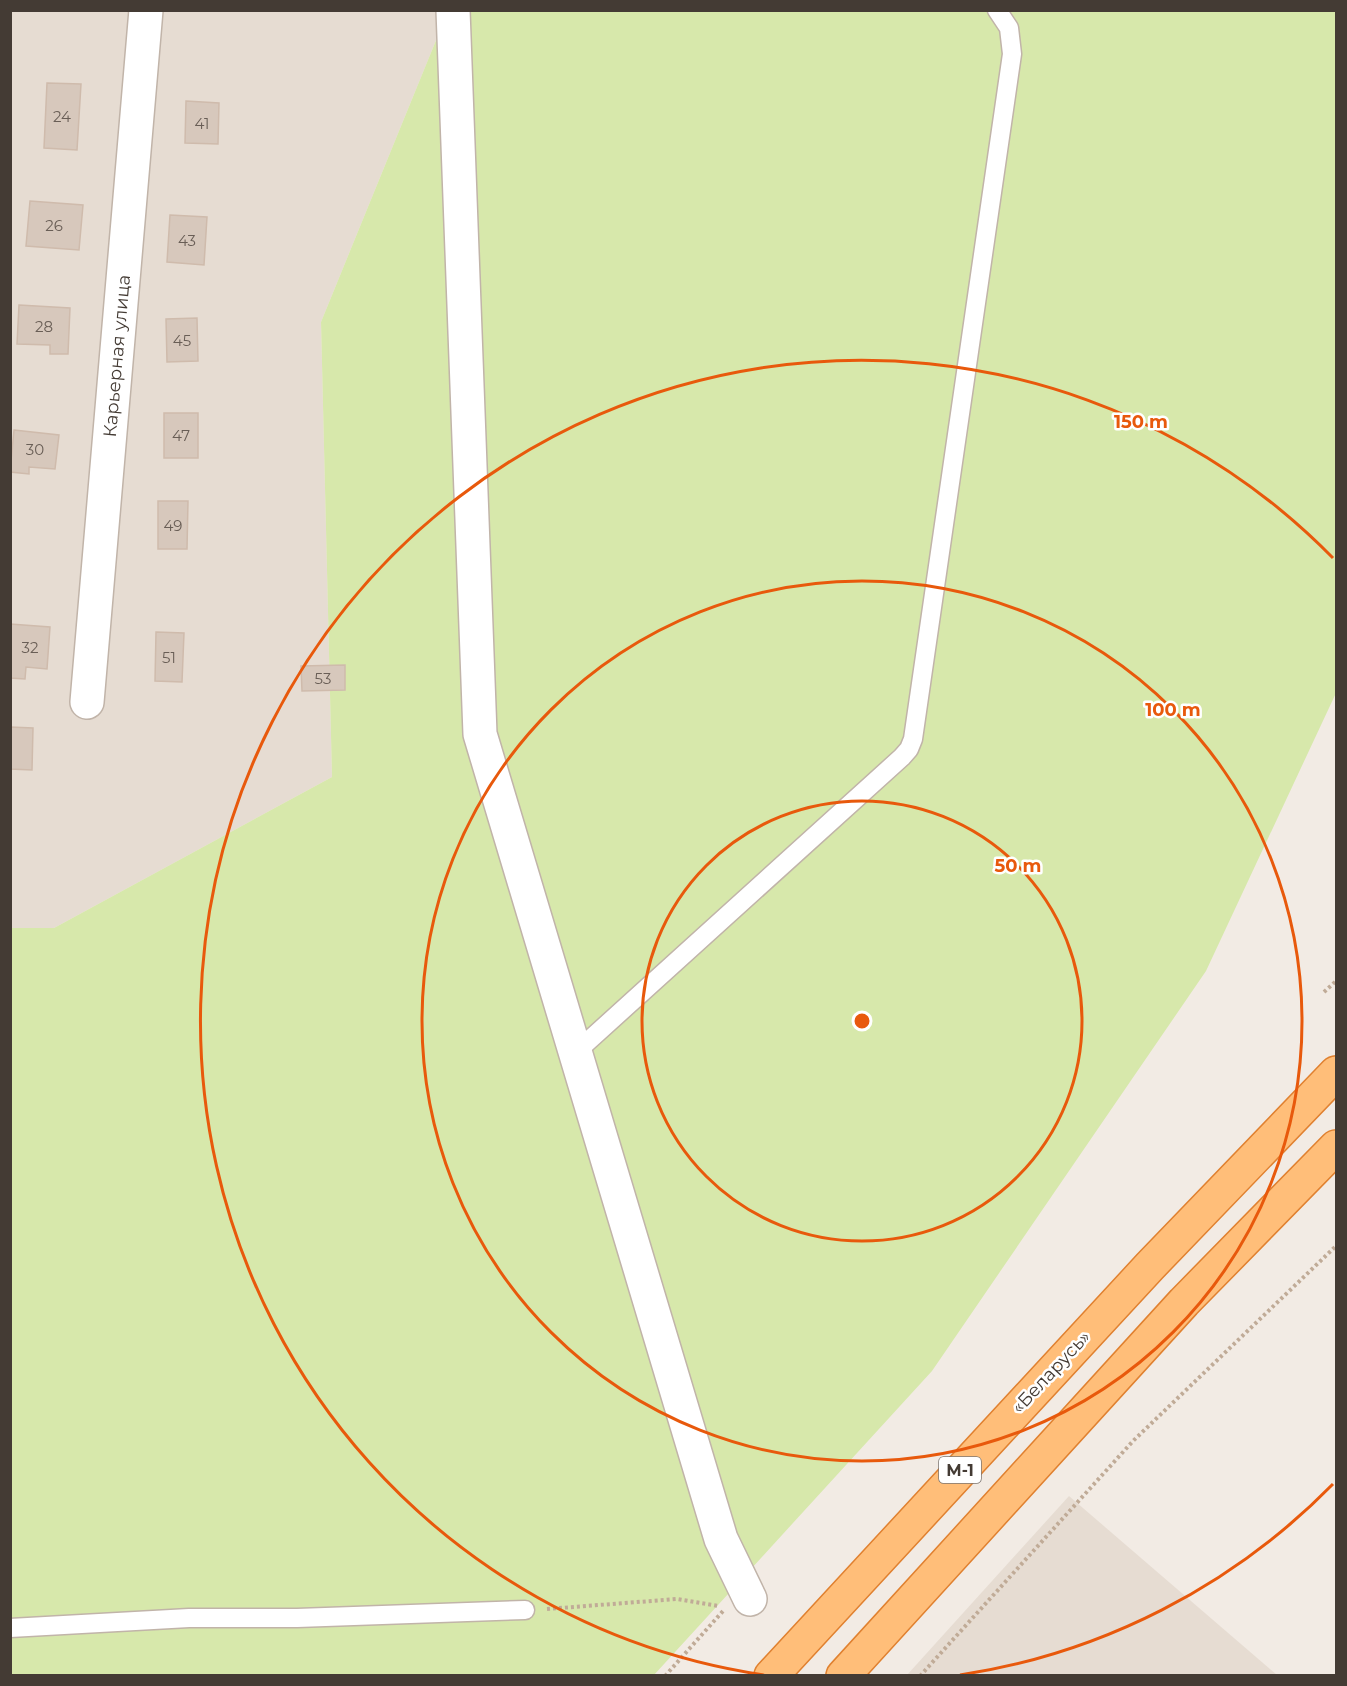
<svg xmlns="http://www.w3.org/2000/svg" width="1347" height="1686" font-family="Montserrat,sans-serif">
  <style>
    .residential { fill: #e6dcd2 }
    .green { fill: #d7e8ab }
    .building { fill: #d7c8bc; stroke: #cfbbac; stroke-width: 1.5 }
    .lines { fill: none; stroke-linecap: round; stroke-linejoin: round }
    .service-casing { stroke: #c1b4a9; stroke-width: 21 }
    .minor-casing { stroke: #c1b4a9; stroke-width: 36 }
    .trunk-casing { stroke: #e08130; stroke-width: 36 }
    .path { stroke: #c0ab97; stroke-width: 4; stroke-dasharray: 3 3; stroke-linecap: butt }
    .service { stroke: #fff; stroke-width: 18 }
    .minor { stroke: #fff; stroke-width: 33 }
    .trunk { stroke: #ffbe79; stroke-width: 33 }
    .ring { fill: none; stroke: #e8590c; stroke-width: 3 }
    .labels { text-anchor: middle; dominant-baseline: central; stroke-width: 5; stroke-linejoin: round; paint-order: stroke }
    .number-label { font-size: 15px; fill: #695e56 }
    .shield { fill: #fff; stroke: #7c7671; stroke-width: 1.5 }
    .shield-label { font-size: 16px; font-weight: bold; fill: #443b34 }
    .street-label { font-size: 18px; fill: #443b34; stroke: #fff }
    .centre { fill: #e8590c; stroke: #fff; stroke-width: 3 }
    .ring-label { font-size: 18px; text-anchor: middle; font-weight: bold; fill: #e8590c; stroke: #fff; stroke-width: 5; stroke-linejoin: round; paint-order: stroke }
  </style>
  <rect width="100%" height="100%" fill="#f2ebe4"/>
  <g class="residential">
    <path d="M10,11H448L321,322L332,777L54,928H10Z"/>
    <path d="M1069,1496L1277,1675H907Z"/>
  </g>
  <path class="green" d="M448,11H1336V693L1206,971L932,1371L654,1675H11L10,928H54L332,777L321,322Z"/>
  <g class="building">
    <path d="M47,83L81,84L77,150L44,148Z"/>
    <path d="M186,101L219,103L218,144L185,143Z"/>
    <path d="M30,201L83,205L79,250L26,246Z"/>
    <path d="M170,215L207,217L204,265L167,262Z"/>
    <path d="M19,305L70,308L68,354H50V345L17,344Z"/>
    <path d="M197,318L198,361L167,362L166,319Z"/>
    <rect x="164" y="413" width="34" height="45"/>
    <path d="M14,430L59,435L55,469L29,467V474L10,472Z"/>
    <path d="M158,501H188L187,549H158Z"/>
    <path d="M10,624L50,627L47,669L26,667L25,679L10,678Z"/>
    <path d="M156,632L184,633L182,682L155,681Z"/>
    <path d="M345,665V690L302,691L301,666Z"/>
    <path d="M10,727L33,728L32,770L10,769Z"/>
  </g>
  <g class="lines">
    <defs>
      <g id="service">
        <path d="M575,1053L902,757L909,749L913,739L1012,54L1009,28L997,10"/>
        <path d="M10,1628L189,1618H297L525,1610"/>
      </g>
      <g id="minor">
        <path d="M453,10L480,734L721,1539L750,1599"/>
        <path d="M87,702L146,10"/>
      </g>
      <g id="trunk">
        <path d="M771,1676L1150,1266L1336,1073"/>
        <path d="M843,1676L1184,1302L1336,1147"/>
      </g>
    </defs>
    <use href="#service" class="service-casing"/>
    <use href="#minor" class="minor-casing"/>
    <use href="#trunk" class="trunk-casing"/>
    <g class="path">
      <path d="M1324,992L1336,981"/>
      <path d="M547,1609L677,1599L719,1606"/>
      <path d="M665,1676L723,1611"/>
      <path d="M920,1676L1133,1441L1336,1246"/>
    </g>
    <use href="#service" class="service"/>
    <use href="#minor" class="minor"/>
    <use href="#trunk" class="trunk"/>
  </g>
  <g class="ring">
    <circle cx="862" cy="1021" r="220"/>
    <circle cx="862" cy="1021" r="440"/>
    <path d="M1333 1484A661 661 0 0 1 960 1675M764 1675A661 661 0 1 1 1333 558"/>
  </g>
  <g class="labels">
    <g class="number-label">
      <text x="62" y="116">24</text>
      <text x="202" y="123">41</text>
      <text x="54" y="225">26</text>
      <text x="187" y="240">43</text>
      <text x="44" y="326">28</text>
      <text x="182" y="340">45</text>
      <text x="181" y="435">47</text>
      <text x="35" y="449">30</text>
      <text x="173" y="525">49</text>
      <text x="30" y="647">32</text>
      <text x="169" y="657">51</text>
      <text x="323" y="678">53</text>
    </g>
    <rect class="shield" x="939" y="1457" width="42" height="26" rx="4.5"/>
    <g class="shield-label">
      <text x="960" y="1470">М-1</text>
    </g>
    <g class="street-label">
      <text transform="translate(117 356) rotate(-85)">Карьерная улица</text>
      <text transform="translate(1051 1372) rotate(-47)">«Беларусь»</text>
    </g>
  </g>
  <circle cx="862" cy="1021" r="9" class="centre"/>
  <g class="ring-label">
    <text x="1141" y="428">150 m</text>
    <text x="1173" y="716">100 m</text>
    <text x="1018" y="872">50 m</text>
  </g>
  <rect width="1347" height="1686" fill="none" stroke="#443b34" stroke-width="24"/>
</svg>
